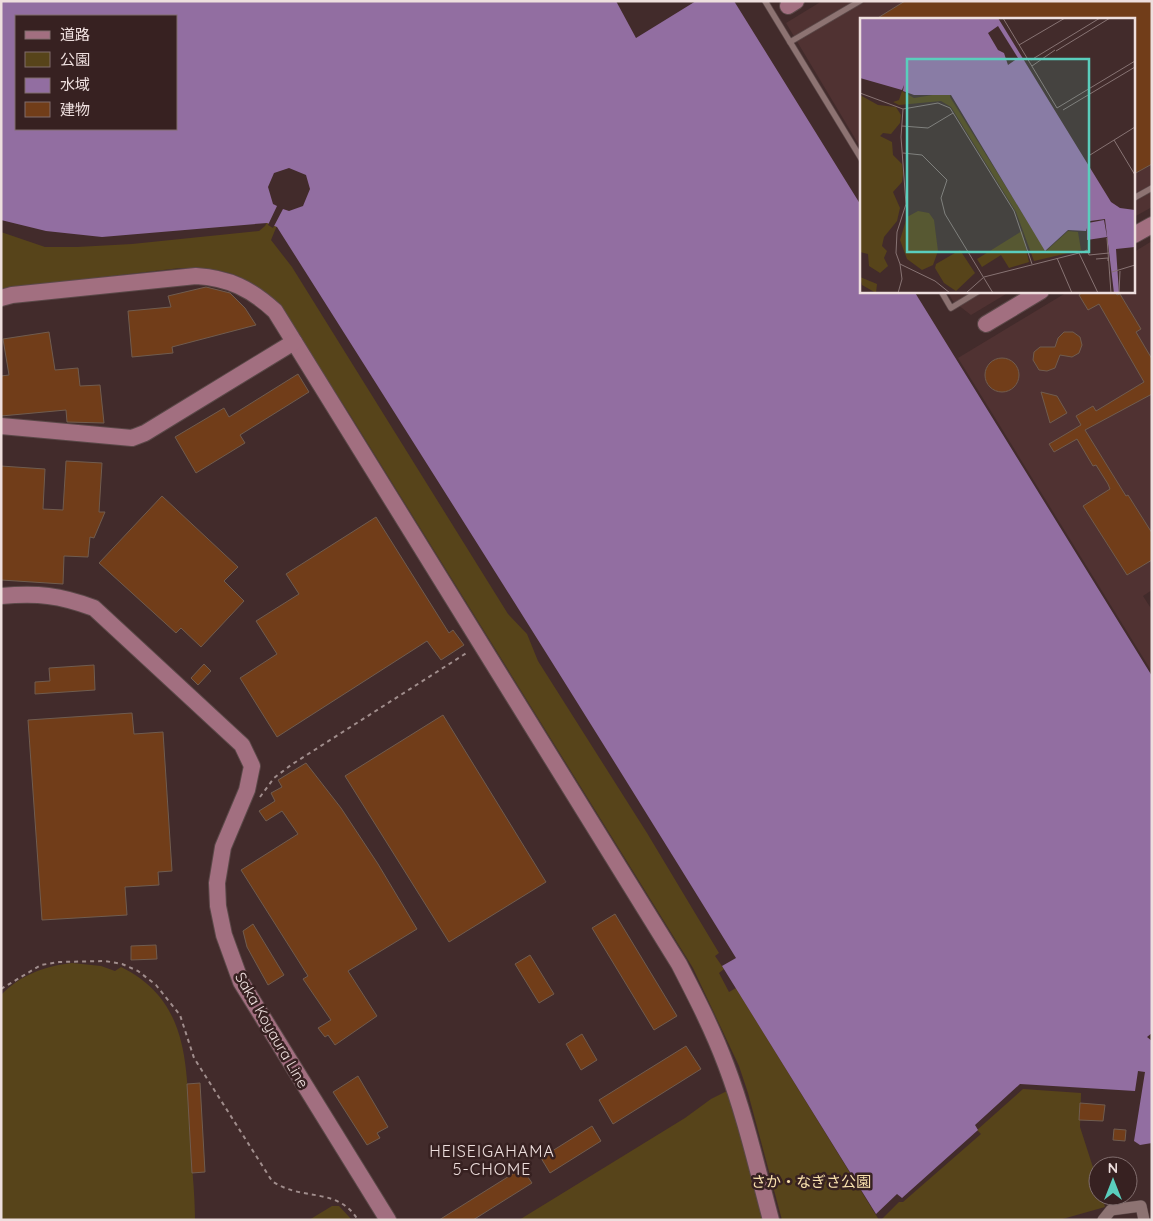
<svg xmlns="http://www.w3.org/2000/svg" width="1153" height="1221" font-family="Quicksand,'Noto Sans JP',sans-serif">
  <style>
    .built { fill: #503232 }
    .green { fill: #57441a }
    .water { fill: #926ea1; fill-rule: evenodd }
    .pier { fill: #422b2b }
    .building { fill: #713d19; stroke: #705c4f }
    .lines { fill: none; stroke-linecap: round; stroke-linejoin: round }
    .lane-casing { stroke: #5b4848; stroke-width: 7 }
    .street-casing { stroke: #5b4848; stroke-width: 12 }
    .secondary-casing { stroke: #5b4848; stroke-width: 18 }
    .path { stroke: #a08d8c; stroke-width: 2; stroke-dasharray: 4 4; stroke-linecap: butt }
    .lane { stroke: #8d7372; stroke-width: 5.5 }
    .street { stroke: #8d7372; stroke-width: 11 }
    .secondary { stroke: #a26f80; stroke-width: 16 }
    .labels { text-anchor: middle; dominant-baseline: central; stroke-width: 5; stroke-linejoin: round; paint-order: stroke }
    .street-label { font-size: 15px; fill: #eedfde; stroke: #372121 }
    .park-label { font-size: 15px; fill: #f9e1ae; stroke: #372121 }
    .neighbourhood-label { font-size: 16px; letter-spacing: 1px; fill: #eedfde; stroke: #372121 }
    .inset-road { fill: none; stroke: #877373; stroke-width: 1 }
    .view { fill: #5acebd; fill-opacity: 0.15; stroke: #5acebd; stroke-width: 2.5 }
    .inset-edge { fill: none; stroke: #eedfde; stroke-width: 2.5 }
  </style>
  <rect width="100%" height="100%" fill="#422b2b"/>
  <g class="built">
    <path d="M822,1H1152V207L1134,217V19H862V150L786,23Z"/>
    <path d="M1152,241V590L1143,596L1152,610V672L958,358L1069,291H1134V252Z"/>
    <path d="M947,291H1011L971,315L953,301Z"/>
  </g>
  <g class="green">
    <path d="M275,207L283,211L271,240L292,267L508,614L527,634L538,661L647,833L719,953L715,956L724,969L719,973L729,992L736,988L879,1220H782L748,1093L739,1066L693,968L347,410L276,302C246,273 220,267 180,268L1,289V232L45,247H77L132,244L259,231L265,226Z"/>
    <path d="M72,963L101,966L115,971L121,967C190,1001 186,1065 190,1132C191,1161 195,1191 195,1220H1V995C20,975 45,966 72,963Z"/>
    <path d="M1023,1089L1081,1093L1080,1127L1098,1183V1196H1102L1105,1207L1059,1220H881L899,1202H903L981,1134L977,1130Z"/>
    <path d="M727,1091L765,1220H519L685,1118L711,1099Z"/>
    <path d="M332,1206H339L352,1220H309Z"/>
  </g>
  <path class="water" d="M1,1H616L636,38L696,1H734L862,207V291H914L1152,676V1033L1147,1037L1152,1041V1143L1140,1145L1134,1141L1145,1072L1138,1071L1135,1091L1020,1084L975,1125L978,1130L902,1198L897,1194L876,1214L722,966L736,958C585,713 431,470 277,227L267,223L102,237L46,231L1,220ZM16,16H176V129H16Z"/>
  <path class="pier" d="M289,168L306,175L310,189L303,206L289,211L283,209L273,228L268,225L277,206L273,204L268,187L274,173Z"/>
  <g class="building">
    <path d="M905,1H1152V164L1134,174V19H876Z"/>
    <path d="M206,287L230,293L245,308L256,325L172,347L173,353L132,357L128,311L171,307L168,296Z"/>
    <path d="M1085,291H1115L1117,295L1120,294L1141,329L1136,332L1152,359V394L1085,430L1126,496L1128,495L1152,533V560L1127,575L1083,506L1110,489L1108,484L1096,465L1093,466L1077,439L1054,452L1049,444L1081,425L1076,416L1093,406L1096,411L1144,382L1099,304L1088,310L1079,295Z"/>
    <path d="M49,332L55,370L78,368L80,386L100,385L104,423L67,422L66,410L1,416V376L9,375L3,339Z"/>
    <path d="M1064,332H1073L1080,337L1082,345L1079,353L1072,357L1060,355L1055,368L1047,371L1039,370L1033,360L1034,352L1040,347H1055L1058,338Z"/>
    <circle cx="1002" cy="375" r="17"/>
    <path d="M298,374L309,392L240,435L245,443L196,473L175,437L224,408L229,417Z"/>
    <path d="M1041,392L1057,396L1067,413L1050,423Z"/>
    <path d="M66,461L102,463L99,512H105L94,538L90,537L88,557L64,556L63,584L1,580V466L45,469L43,509L63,510Z"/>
    <path d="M162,496L238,567L224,581L244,601L201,647L181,628L176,633L99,563Z"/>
    <path d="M376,517L449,633L453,630L464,645L441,660L427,641L277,737L240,678L277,654L256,621L299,594L286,574Z"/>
    <path d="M204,664L211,671L198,685L191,678Z"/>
    <path d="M94,665L95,690L35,694V682L50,681L49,668Z"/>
    <path d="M132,713L134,734L163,732L172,871L158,872L159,885L125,887L127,915L42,920L28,720Z"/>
    <path d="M443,715L546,882L449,942L345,776Z"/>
    <path d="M306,763L341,808L378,864L417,929L348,971L377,1016L335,1045L328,1035L325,1037L318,1028L331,1020L303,979L308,976L241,870L298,834L282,811L266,821L259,811L275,801L271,793L282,787L278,780Z"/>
    <path d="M615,914L677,1016L654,1030L592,928Z"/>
    <path d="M253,924L284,975L268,985L247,947L243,931Z"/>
    <path d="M156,945L157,959L131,960V946Z"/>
    <path d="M530,955L554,994L539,1003L515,964Z"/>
    <path d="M582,1034L597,1060L581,1070L566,1044Z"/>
    <path d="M686,1046L701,1069L613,1124L599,1100Z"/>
    <path d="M358,1076L388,1127L377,1133L380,1138L367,1145L333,1092Z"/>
    <path d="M200,1083L205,1172L192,1173L187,1084Z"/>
    <path d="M1080,1103L1105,1105L1103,1121L1079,1120Z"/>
    <path d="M592,1126L601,1141L550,1173L541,1158Z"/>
    <path d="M1114,1129L1126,1130L1125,1141L1113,1140Z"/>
    <path d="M522,1168L532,1183L473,1220H439Z"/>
  </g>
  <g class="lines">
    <defs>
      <g id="lane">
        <path d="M765,1L862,160"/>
        <path d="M790,42L860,1"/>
        <path d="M1134,198L1152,188"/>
        <path d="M941,291L951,308L979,291"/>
      </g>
      <path id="street" d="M1103,1220L1111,1210L1141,1206L1144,1220"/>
      <g id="secondary">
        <path d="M788,6L796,1"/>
        <path d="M1134,235L1152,225"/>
        <path d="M1,298L12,295L196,276C229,278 251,289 275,311L679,964C696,997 713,1030 726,1065C745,1115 757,1168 771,1220"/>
        <path d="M986,324L1041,291"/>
        <path d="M1,426L132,438L145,433L294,342"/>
        <path d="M1,596C38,593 59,595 94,608L242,745L252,766L247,790L223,847L217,883L218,906L224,935L241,982L388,1220"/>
      </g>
    </defs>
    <use href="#lane" class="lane-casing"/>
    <use href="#street" class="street-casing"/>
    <use href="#secondary" class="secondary-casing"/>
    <g class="path">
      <path d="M260,797L274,778L291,765L468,652"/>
      <path d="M1,989L41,965L59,962L105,961L122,964L138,971L156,985L180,1015L194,1058L272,1181C302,1202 337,1186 358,1220"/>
    </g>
    <use href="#lane" class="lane"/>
    <use href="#street" class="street"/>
    <use href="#secondary" class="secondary"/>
  </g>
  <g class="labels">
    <g class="street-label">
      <text transform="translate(272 1030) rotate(60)">Saka Koyaura Line</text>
    </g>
    <g class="park-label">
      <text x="811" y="1181">さか・なぎさ公園</text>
    </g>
    <g class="neighbourhood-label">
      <text x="492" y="1151">HEISEIGAHAMA<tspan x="492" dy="18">5-CHOME</tspan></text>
    </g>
  </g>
  <g transform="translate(860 18)">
    <rect width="275" height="275" fill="#422b2b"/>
    <path d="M42,73L54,80L91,74L90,79L186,233L208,213L218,214L221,232L174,243L156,194L91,89L81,83L39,87L33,84L39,82ZM0,77L18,87L36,89L41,97L40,105L31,116L23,115L20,118L32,124L33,137L42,146L43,156L42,164L33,174L40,190L37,203L24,219L22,228L27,233L24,240L28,248L20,255L9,248L8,236L0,234ZM58,193L69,195L74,202L78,233L73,247L62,252L47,241L40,222L47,199ZM162,213L169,244L149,250L141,237L122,249L117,241ZM100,232L115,255L96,273L84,265L75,250L76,246ZM0,259L17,266L16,275L2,267Z" fill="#57441a"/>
    <path d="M0,0H138L251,184L260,190L275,192V229L256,231L259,275H254L245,201L230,203L228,205L244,202L247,219L227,222V210L226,213L208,212L185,233L91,77H54L43,73L44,67L42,72L0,60ZM138,8L158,40L148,47L144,35L138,32L128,15Z" fill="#926ea1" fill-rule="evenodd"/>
    <path class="inset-road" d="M143,0L197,90L275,43M159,27L205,0M196,33L250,0M171,42L240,0M172,48L195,32M0,75L43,91L78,85L90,90L154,193L172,246M43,91L41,119L46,186L37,214L36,235L40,246L75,263L90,275M203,92L275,49M42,108L68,110L93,95M254,122L275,157M43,135L62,137L87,162M230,137L275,109M87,162L81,180L85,196L133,275M247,220L251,275M221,235L227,232L229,237L249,235M197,240L212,275M236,241L248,240V243M252,254L275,247M38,275L42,261L40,246M106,275L124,259L219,235L238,275M259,275L260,253"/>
    <path class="view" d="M47,41H229V234H47Z"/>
    <rect width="275" height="275" class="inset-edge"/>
  </g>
  <rect width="1153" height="1221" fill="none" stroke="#eedfde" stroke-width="5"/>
  <rect x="15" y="15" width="162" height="115" fill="#372121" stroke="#806d6d"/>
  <rect x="25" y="31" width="25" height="8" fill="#a26f80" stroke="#806d6d"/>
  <text x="60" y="40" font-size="15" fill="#eedfde">道路</text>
  <rect x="25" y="52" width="25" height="15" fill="#57441a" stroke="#806d6d"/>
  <text x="60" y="65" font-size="15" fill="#eedfde">公園</text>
  <rect x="25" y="78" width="25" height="15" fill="#926ea1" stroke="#806d6d"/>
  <text x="60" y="90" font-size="15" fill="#eedfde">水域</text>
  <rect x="25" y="102" width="25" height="15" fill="#713d19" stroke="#806d6d"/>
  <text x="60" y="115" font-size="15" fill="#eedfde">建物</text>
  <g transform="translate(1113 1181)"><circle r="24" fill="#372121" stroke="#806d6d"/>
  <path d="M0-4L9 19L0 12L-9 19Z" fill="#5acebd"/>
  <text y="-8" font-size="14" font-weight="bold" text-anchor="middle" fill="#eedfde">N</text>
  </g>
</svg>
